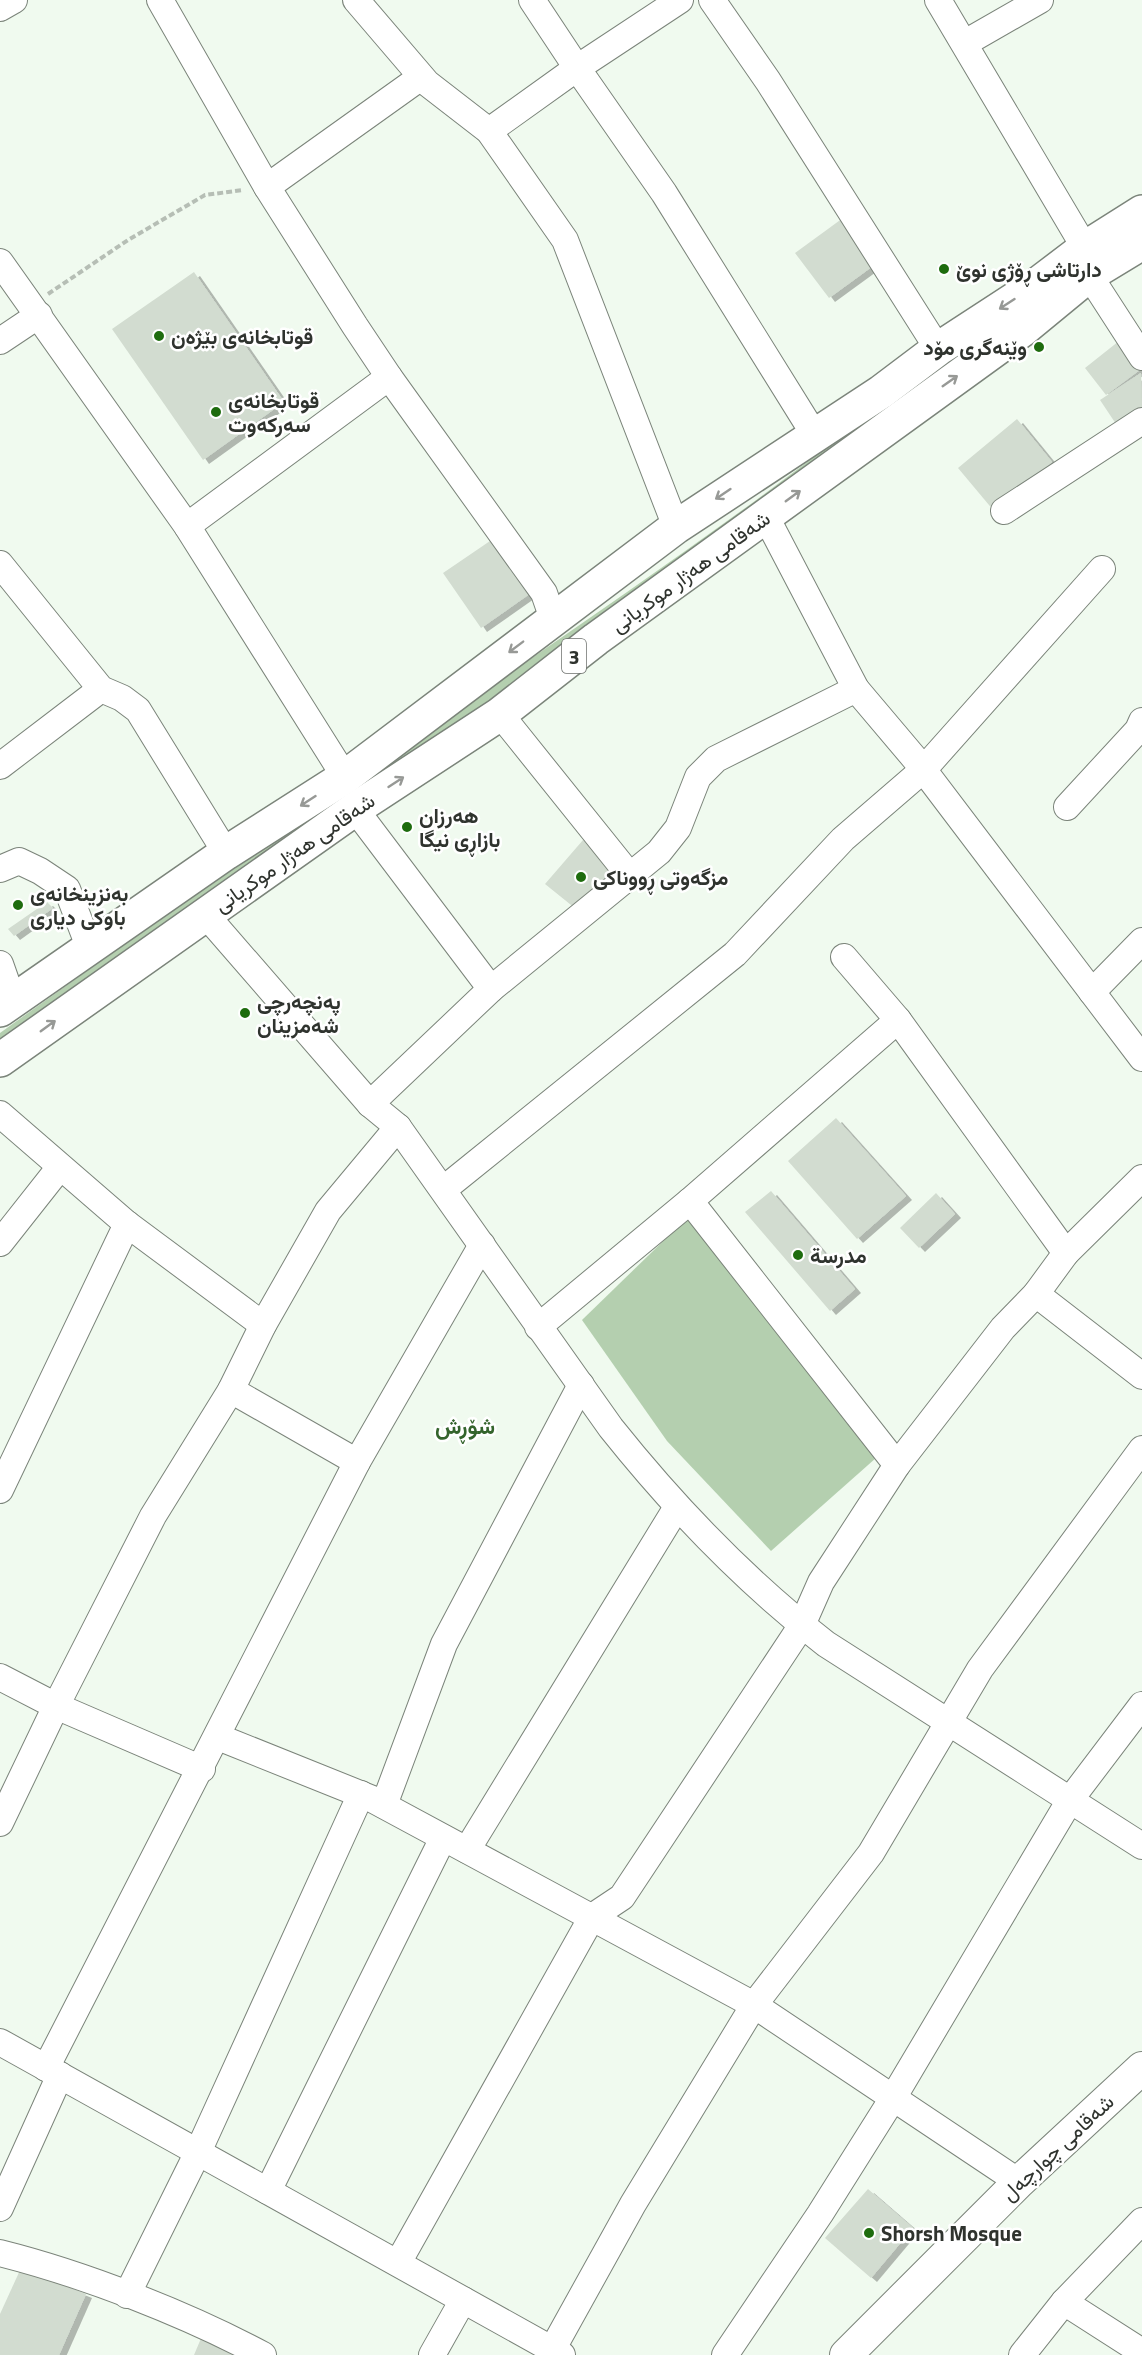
<svg xmlns="http://www.w3.org/2000/svg" width="1142" height="2355" font-family="'Titillium Web',Vazirmatn,sans-serif">
  <style>
    .green { fill: #b4cfaf }
    .building { fill: #d2dcd0; filter: url(#shadow) }
    .lines { fill: none; stroke-linecap: round; stroke-linejoin: round }
    .minor-casing { stroke: #7b847a; stroke-width: 28 }
    .major-casing { stroke: #7b847a; stroke-width: 34 }
    .highway-casing { stroke: #7b847a; stroke-width: 36 }
    .path { stroke: #b6beb5; stroke-width: 4; stroke-dasharray: 6 3; stroke-linecap: butt }
    .minor { stroke: #fff; stroke-width: 26 }
    .major { stroke: #fff; stroke-width: 32 }
    .highway { stroke: #fff; stroke-width: 33 }
    .oneway { stroke: #979996 }
    .poi-dot { fill: #1e6c0e; stroke: #fff; stroke-width: 2 }
    .labels { text-anchor: middle; dominant-baseline: central; stroke-width: 5; stroke-linejoin: round; paint-order: stroke }
    .shield { fill: #fff; stroke: #6d706d; stroke-width: 1.5 }
    .shield-label { font-size: 20px; font-weight: bold; fill: #2f332e }
    .poi-label { font-size: 21px; font-weight: bold; fill: #2f332e; stroke: #fff; text-anchor: start }
    .street-label { font-size: 21px; fill: #2f332e; stroke: #fff }
    .neighbourhood-label { font-size: 22px; font-weight: bold; fill: #34642c; stroke: #fff }
  </style>
  <defs>
    <filter id="shadow"><feDropShadow dx="6" dy="4" stdDeviation="0" flood-color="#0004"/></filter>
  </defs>
  <rect width="100%" height="100%" fill="#f0faef"/>
  <g class="green">
    <path d="M847,432L850,438L847,445L0,1055V1033C123,945 246,857 370,770C530,658 692,551 847,432Z"/>
    <path d="M687,1218L885,1450L771,1551L667,1441L582,1320Z"/>
  </g>
  <g class="building">
    <path d="M843,218L877,263L829,298L795,253Z"/>
    <path d="M194,272L284,402L203,460L112,329Z"/>
    <path d="M1119,341L1141,369L1106,395L1085,368Z"/>
    <path d="M1141,373L1142,416L1120,430L1100,400Z"/>
    <path d="M1017,419L1052,462L994,511L958,468Z"/>
    <path d="M490,541L528,595L481,628L443,573Z"/>
    <path d="M583,840L617,870L581,913L545,884Z"/>
    <path d="M47,902L53,908L14,936L8,929Z"/>
    <path d="M836,1118L906,1196L857,1239L788,1161Z"/>
    <path d="M771,1191L855,1289L830,1311L745,1212Z"/>
    <path d="M936,1193L955,1214L919,1248L900,1228Z"/>
    <path d="M868,2189L913,2228L871,2278L825,2238Z"/>
    <path d="M21,2268L86,2294L59,2355H0V2314Z"/>
    <path d="M202,2336L246,2355H194Z"/>
  </g>
  <g class="lines">
    <defs>
      <g id="minor">
        <path d="M160,0L267,187L355,326L389,377L544,593L553,619"/>
        <path d="M356,0L427,83L489,131L565,240L676,527"/>
        <path d="M532,0L577,68L680,0"/>
        <path d="M712,0L768,81L938,349"/>
        <path d="M938,0L1085,248"/>
        <path d="M0,8L14,0"/>
        <path d="M965,43L1040,0"/>
        <path d="M489,131L577,68L664,193L814,434"/>
        <path d="M267,187L421,77"/>
        <path d="M0,262L187,526L345,777"/>
        <path d="M1089,275L1142,357"/>
        <path d="M0,341L39,315"/>
        <path d="M1004,511L1142,421"/>
        <path d="M765,515L856,689L916,760L1142,1058"/>
        <path d="M187,526L389,377"/>
        <path d="M0,564L101,689L122,698L138,710L226,853"/>
        <path d="M500,714L630,876"/>
        <path d="M0,766L101,689"/>
        <path d="M1067,807L1138,730L1142,721"/>
        <path d="M355,809L491,989"/>
        <path d="M0,869L19,861L40,871L67,889L90,949"/>
        <path d="M205,914L370,1104L398,1127L611,1428C674,1507 745,1581 826,1644L1142,1846"/>
        <path d="M844,957L898,1020L1066,1253"/>
        <path d="M0,964L13,1001"/>
        <path d="M1092,992L1142,941"/>
        <path d="M370,1104L491,989L659,852L678,828L698,777L716,759L856,689"/>
        <path d="M0,1114L127,1224L263,1325"/>
        <path d="M444,1189L735,954L843,839L923,770L1102,569"/>
        <path d="M690,1201L897,1465"/>
        <path d="M0,1243L60,1167"/>
        <path d="M1036,1294L1142,1376"/>
        <path d="M538,1327L690,1201L898,1020"/>
        <path d="M231,1390L357,1462"/>
        <path d="M0,1490L127,1224"/>
        <path d="M0,1677L56,1706L202,1769"/>
        <path d="M218,1737L370,1798L754,2005L1019,2182"/>
        <path d="M384,1805L444,1644L581,1385"/>
        <path d="M0,1823L56,1706L153,1516L231,1390L263,1325L328,1211L398,1127"/>
        <path d="M467,1850L677,1507"/>
        <path d="M0,2042L562,2355"/>
        <path d="M46,2068L357,1462L482,1245"/>
        <path d="M268,2191L443,1838"/>
        <path d="M0,2208L60,2075"/>
        <path d="M0,2253C84,2274 186,2314 263,2355"/>
        <path d="M398,2263L592,1917L622,1897L802,1625L821,1582L897,1465L1003,1328L1036,1294L1066,1253L1142,1178"/>
        <path d="M127,2295L198,2152L361,1794"/>
        <path d="M1064,2302L1142,2352"/>
        <path d="M552,2350L633,2204L754,2005L871,1853L980,1669L1142,1449"/>
        <path d="M432,2355L463,2300"/>
        <path d="M725,2355L820,2214L893,2098L1070,1800L1142,1705"/>
        <path d="M1022,2355L1064,2302L1142,2221"/>
      </g>
      <path id="major" d="M846,2355L1019,2182L1142,2068"/>
      <g id="highway">
        <path d="M0,1010L226,853L345,777L676,527L881,392L938,349L1035,286L1085,248L1142,212"/>
        <path d="M0,1060L355,809L500,714L596,639L1021,331L1089,275L1142,243"/>
      </g>
    </defs>
    <use href="#minor" class="minor-casing"/>
    <use href="#major" class="major-casing"/>
    <use href="#highway" class="highway-casing"/>
    <path class="path" d="M48,294L128,240L205,195L243,190"/>
    <use href="#minor" class="minor"/>
    <use href="#major" class="major"/>
    <use href="#highway" class="highway"/>
  </g>
  <defs><path id="oneway-shaft" d="M-6 0H5M1.5-3L5.5 0L1.5 3" fill="none" stroke-width="1.6" stroke-linecap="round" stroke-linejoin="round" transform="scale(1.5)"/></defs>
  <g class="oneway">
    <use href="#oneway-shaft" transform="translate(1007 304) rotate(147)"/>
    <use href="#oneway-shaft" transform="translate(950 381) rotate(-35)"/>
    <use href="#oneway-shaft" transform="translate(723 494) rotate(146)"/>
    <use href="#oneway-shaft" transform="translate(793 496) rotate(-36)"/>
    <use href="#oneway-shaft" transform="translate(516 647) rotate(143)"/>
    <use href="#oneway-shaft" transform="translate(396 782) rotate(-33)"/>
    <use href="#oneway-shaft" transform="translate(308 801) rotate(147)"/>
    <use href="#oneway-shaft" transform="translate(48 1026) rotate(-36)"/>
  </g>
  <g class="poi-dot">
    <circle cx="944" cy="269" r="6"/>
    <circle cx="159" cy="336" r="6"/>
    <circle cx="1039" cy="347" r="6"/>
    <circle cx="216" cy="412" r="6"/>
    <circle cx="407" cy="827" r="6"/>
    <circle cx="581" cy="877" r="6"/>
    <circle cx="18" cy="905" r="6"/>
    <circle cx="245" cy="1013" r="6"/>
    <circle cx="798" cy="1255" r="6"/>
    <circle cx="869" cy="2233" r="6"/>
  </g>
  <g class="labels">
    <rect class="shield" x="562" y="639" width="24" height="34" rx="4.5"/>
    <g class="shield-label">
      <text x="574" y="656">3</text>
    </g>
    <g class="poi-label">
      <text x="956" y="269">دارتاشی ڕۆژی نوێ</text>
      <text x="171" y="336">قوتابخانەی بێژەن</text>
      <text x="1027" y="347" text-anchor="end">وێنەگری مۆد</text>
      <text x="228" y="400">قوتابخانەی<tspan x="228" dy="24">سەرکەوت</tspan></text>
      <text x="419" y="815">هەرزان<tspan x="419" dy="24">بازاڕی نیگا</tspan></text>
      <text x="593" y="877">مزگەوتی ڕووناکی</text>
      <text x="30" y="893">بەنزینخانەی<tspan x="30" dy="24">باوکی دیاری</tspan></text>
      <text x="257" y="1001">پەنچەرچی<tspan x="257" dy="24">شەمزینان</tspan></text>
      <text x="810" y="1255">مدرسة</text>
      <text x="881" y="2233">Shorsh Mosque</text>
    </g>
    <g class="street-label">
      <text transform="translate(690 571) rotate(-36)">شەقامی ھەژار موکریانی</text>
      <text transform="translate(294 852) rotate(-35)">شەقامی ھەژار موکریانی</text>
      <text transform="translate(1057 2147) rotate(-43)">شەقامی چوارچەل</text>
    </g>
    <g class="neighbourhood-label">
      <text x="465" y="1426">شۆڕش</text>
    </g>
  </g>
</svg>
